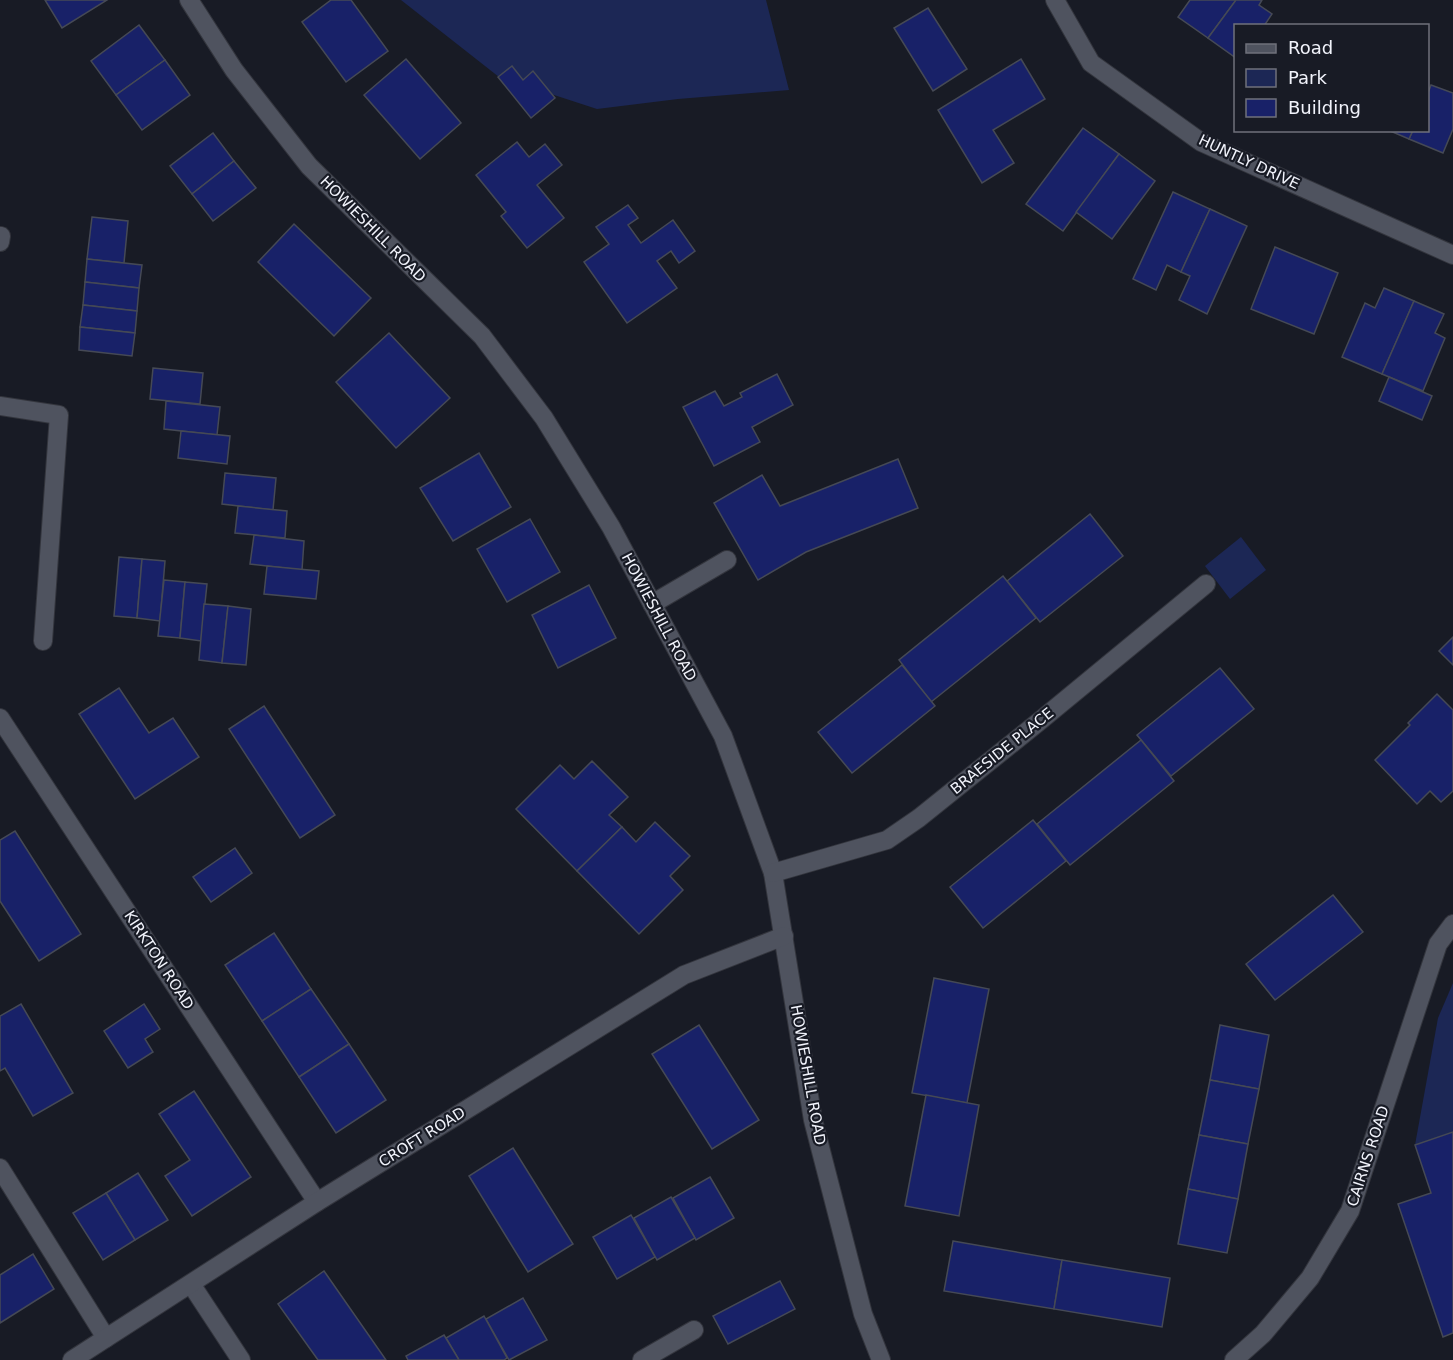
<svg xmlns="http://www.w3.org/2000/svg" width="1453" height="1360" font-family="'DejaVu Sans',sans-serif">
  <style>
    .green { fill: #1c2755 }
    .building { fill: #182168; stroke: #454955; stroke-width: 1.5 }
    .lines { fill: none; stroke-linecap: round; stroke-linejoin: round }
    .lane-casing { stroke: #33353d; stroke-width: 20 }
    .street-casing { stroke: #33353d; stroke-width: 20 }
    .lane { stroke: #4f535f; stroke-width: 18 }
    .street { stroke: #4f535f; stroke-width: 18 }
    .labels { text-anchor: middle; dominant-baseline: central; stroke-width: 4.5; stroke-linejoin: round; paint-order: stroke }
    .street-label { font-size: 15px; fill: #f1f3fb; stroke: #181b25 }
  </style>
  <rect width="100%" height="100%" fill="#181b25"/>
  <g class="green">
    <path d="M401,0H766L789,90L678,99L597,109L499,77Z"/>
    <path d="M1241,537L1266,570L1230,599L1205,566Z"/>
    <path d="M1453,983V1132L1415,1145L1438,1018Z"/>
  </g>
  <g class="building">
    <path d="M45,0H107L62,28Z"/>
    <path d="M331,0H351L388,51L346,82L302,22Z"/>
    <path d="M1190,0H1236L1208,38L1178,17Z"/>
    <path d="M1236,0H1262L1259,5L1272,14L1264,26H1236V58L1208,38Z"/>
    <path d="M928,8L967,69L933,91L894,28Z"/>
    <path d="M139,25L165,60L116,95L91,61Z"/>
    <path d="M406,59L461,123L420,159L364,95Z"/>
    <path d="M1021,59L1045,99L993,130L1014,163L982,183L938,110Z"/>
    <path d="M165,60L190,95L142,130L116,95Z"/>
    <path d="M512,66L523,80L533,71L555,98L531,118L498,77Z"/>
    <path d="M1431,85L1453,93V129L1443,153L1409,139L1413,130H1428V93Z"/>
    <path d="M1083,128L1119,154L1063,231L1026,204Z"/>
    <path d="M1388,130H1413L1409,139Z"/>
    <path d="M213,133L234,161L192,194L170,166Z"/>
    <path d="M517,142L529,157L545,144L562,165L537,185L564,218L527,248L501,216L506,212L476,175Z"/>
    <path d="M1119,154L1155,181L1112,239L1076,212Z"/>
    <path d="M234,161L256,188L213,221L192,194Z"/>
    <path d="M1173,192L1210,209L1181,272L1167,265L1156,290L1133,279Z"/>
    <path d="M628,205L638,218L628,225L641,243L673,220L695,251L679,263L671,251L657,261L677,288L627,323L584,262L609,244L596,227Z"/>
    <path d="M1210,209L1247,226L1207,314L1179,300L1190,276L1181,272Z"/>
    <path d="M92,217L128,221L124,263L87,259Z"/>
    <path d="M294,224L371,298L334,336L258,262Z"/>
    <path d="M1275,247L1338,273L1314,334L1251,309Z"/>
    <path d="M87,259L142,265L139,288L85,282Z"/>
    <path d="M85,282L139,288L137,311L83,305Z"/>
    <path d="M1384,288L1414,301L1382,374L1342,357L1365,303L1375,308Z"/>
    <path d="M1414,301L1444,314L1435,333L1445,338L1423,391L1382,374Z"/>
    <path d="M83,305L137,311L135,333L80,327Z"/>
    <path d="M80,327L135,333L132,356L79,350Z"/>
    <path d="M389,333L450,398L396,448L336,382Z"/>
    <path d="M153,368L203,373L200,404L150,399Z"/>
    <path d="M777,374L793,405L752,427L760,442L714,466L683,407L715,391L724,406L742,397L740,393Z"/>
    <path d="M1389,377L1432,396L1422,420L1379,401Z"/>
    <path d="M166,401L220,407L217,435L164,429Z"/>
    <path d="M181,431L230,436L227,464L178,458Z"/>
    <path d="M479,453L511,507L453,541L420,488Z"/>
    <path d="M898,459L918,508L806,552L758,580L714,503L762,475L780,506Z"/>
    <path d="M225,473L276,478L273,510L222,504Z"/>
    <path d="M238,506L287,511L285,538L235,533Z"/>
    <path d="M1090,514L1123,556L1040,622L1007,581Z"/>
    <path d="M530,519L560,572L507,602L477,549Z"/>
    <path d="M254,535L304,541L302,570L250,564Z"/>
    <path d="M119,557L142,559L137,618L114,616Z"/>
    <path d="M142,559L165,561L160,621L137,618Z"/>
    <path d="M267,566L319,571L316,599L264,594Z"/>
    <path d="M1003,576L1036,618L931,702L899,660Z"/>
    <path d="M164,580L185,582L180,638L158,636Z"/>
    <path d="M185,582L207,584L201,641L180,638Z"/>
    <path d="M589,585L616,638L558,668L532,615Z"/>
    <path d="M204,604L228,606L222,663L199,660Z"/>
    <path d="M228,606L251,609L246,665L222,663Z"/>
    <path d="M1453,637V665L1439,651Z"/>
    <path d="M902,665L935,706L852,773L818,732Z"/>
    <path d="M1220,668L1254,709L1171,776L1137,735Z"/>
    <path d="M119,688L149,733L173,718L199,757L135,799L79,714Z"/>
    <path d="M1437,694L1453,710V791L1441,802L1430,791L1417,804L1375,760L1410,725L1408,723Z"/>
    <path d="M264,706L335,815L300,838L229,729Z"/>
    <path d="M1141,740L1174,781L1070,865L1037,824Z"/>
    <path d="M592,761L628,797L609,815L622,827L577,871L516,809L560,765L574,779Z"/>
    <path d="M1033,820L1066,861L983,928L950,887Z"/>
    <path d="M655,822L690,856L670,876L683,890L639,934L577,871L622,827L636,842Z"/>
    <path d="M15,831L81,934L39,961L0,901V840Z"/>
    <path d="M235,848L252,873L211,902L193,877Z"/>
    <path d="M1333,895L1363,932L1275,1000L1246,964Z"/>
    <path d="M274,933L311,989L262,1021L225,965Z"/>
    <path d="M934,978L989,989L967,1103L912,1093Z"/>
    <path d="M311,989L349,1044L299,1077L262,1021Z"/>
    <path d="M21,1004L73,1093L33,1116L5,1068L0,1071V1016Z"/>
    <path d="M144,1004L160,1029L145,1039L153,1052L128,1068L104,1031Z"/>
    <path d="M699,1025L759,1120L712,1149L652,1054Z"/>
    <path d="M1220,1025L1269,1035L1259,1089L1210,1080Z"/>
    <path d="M349,1044L386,1100L336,1133L299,1077Z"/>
    <path d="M1210,1080L1259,1089L1248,1144L1199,1135Z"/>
    <path d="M194,1091L251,1177L192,1216L165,1176L190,1160L159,1114Z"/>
    <path d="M926,1095L979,1105L959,1216L905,1206Z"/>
    <path d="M1453,1132V1333L1443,1337L1398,1204L1431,1193L1415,1145Z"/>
    <path d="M1199,1135L1248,1144L1238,1199L1188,1189Z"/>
    <path d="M513,1148L573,1244L528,1272L469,1176Z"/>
    <path d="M138,1173L168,1220L135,1240L106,1193Z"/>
    <path d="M710,1177L734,1218L696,1240L673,1198Z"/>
    <path d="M1188,1189L1238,1199L1227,1253L1178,1244Z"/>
    <path d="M106,1193L135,1240L103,1260L73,1213Z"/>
    <path d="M671,1197L695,1238L657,1260L634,1218Z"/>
    <path d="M631,1215L655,1257L617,1279L593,1237Z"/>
    <path d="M953,1241L1062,1260L1054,1309L944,1291Z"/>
    <path d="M33,1254L54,1289L0,1323V1275Z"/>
    <path d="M1062,1260L1170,1278L1162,1327L1054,1309Z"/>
    <path d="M324,1271L386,1360H318L278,1304Z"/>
    <path d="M780,1281L795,1309L728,1344L713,1316Z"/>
    <path d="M523,1298L547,1340L509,1360L486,1319Z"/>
    <path d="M484,1316L507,1358L504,1360H459L446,1338Z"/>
    <path d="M444,1335L459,1360H408L406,1356Z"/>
  </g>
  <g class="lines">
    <defs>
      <g id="lane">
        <path d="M0,406L59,415L43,641"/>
        <path d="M652,604L727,560"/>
      </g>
      <g id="street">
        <path d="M189,0L234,70L309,166L482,336L544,418L611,527L723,736L773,873L813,1120L863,1314L881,1360"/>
        <path d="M1055,0L1091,63L1201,142L1453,255"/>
        <path d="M0,242L1,236"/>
        <path d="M0,718L317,1202"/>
        <path d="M773,873L887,840L919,818L1041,720L1206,584"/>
        <path d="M0,1168L106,1338"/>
        <path d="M191,1284L241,1360"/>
        <path d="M72,1360L317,1202L684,975L784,936"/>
        <path d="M642,1360L694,1330"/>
        <path d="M1234,1360L1263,1334L1310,1278L1350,1211L1438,944L1453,924"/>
      </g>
    </defs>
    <use href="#lane" class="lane-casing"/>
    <use href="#street" class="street-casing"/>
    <use href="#lane" class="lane"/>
    <use href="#street" class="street"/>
  </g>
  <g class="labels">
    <g class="street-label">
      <text transform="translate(1249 162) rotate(25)">HUNTLY DRIVE</text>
      <text transform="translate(373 229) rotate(45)">HOWIESHILL ROAD</text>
      <text transform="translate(659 617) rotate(62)">HOWIESHILL ROAD</text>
      <text transform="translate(1002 751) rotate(-39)">BRAESIDE PLACE</text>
      <text transform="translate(159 960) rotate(57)">KIRKTON ROAD</text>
      <text transform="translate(808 1075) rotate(80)">HOWIESHILL ROAD</text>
      <text transform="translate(422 1137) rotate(-32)">CROFT ROAD</text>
      <text transform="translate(1368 1156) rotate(-72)">CAIRNS ROAD</text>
    </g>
  </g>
  <rect x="1234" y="24" width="195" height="108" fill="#181b25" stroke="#6f717b" stroke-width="1.5"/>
  <rect x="1246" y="44" width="30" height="9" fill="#4f535f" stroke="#6f717b" stroke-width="1.5"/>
  <text x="1288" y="54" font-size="18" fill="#f1f3fb">Road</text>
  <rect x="1246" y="69" width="30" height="18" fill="#1c2755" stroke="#6f717b" stroke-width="1.5"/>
  <text x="1288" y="84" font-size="18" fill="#f1f3fb">Park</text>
  <rect x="1246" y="99" width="30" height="18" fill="#182168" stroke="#6f717b" stroke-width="1.5"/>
  <text x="1288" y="114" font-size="18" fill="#f1f3fb">Building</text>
</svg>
